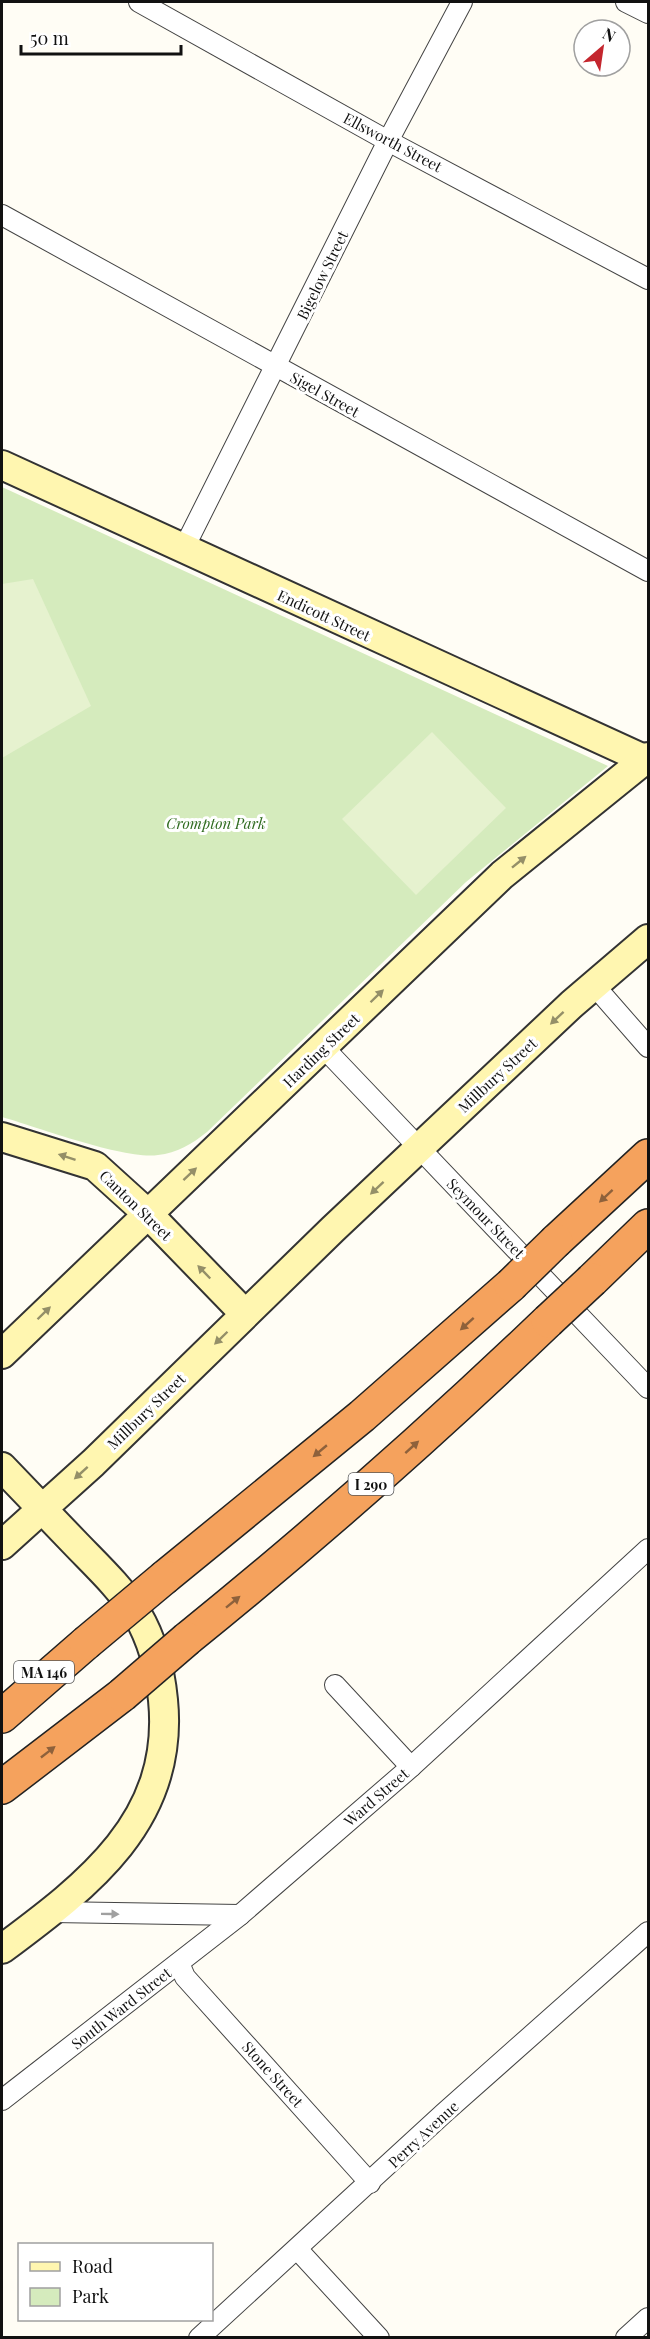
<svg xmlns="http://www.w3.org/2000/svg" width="650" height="2339" font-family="'Playfair Display',serif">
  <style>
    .green { fill: #d5ebbd }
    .pitch { fill: #e6f2cf }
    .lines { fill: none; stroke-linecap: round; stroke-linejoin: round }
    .street-casing { stroke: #444; stroke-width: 22 }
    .secondary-casing { stroke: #333; stroke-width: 32 }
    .highway-casing { stroke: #222; stroke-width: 36 }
    .street { stroke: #fff; stroke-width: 20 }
    .secondary { stroke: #fff6b0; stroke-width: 28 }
    .highway { stroke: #f5a25d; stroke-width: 33 }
    .highway-bridge-casing { stroke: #222; stroke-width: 36; stroke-linecap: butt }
    .highway-bridge { stroke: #f5a25d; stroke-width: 33 }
    .oneway { fill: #948f68 }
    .oneway2 { fill: #8e613b }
    .oneway3 { fill: #a0a0a0 }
    .labels { text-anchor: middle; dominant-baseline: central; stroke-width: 6; stroke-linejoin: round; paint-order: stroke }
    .shield { fill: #fff; stroke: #585858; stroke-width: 1.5 }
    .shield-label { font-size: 14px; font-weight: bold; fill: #111 }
    .street-label { font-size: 15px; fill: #111; stroke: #fff }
    .park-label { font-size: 15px; font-style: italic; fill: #2f6b1f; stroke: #fff }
  </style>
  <rect width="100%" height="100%" fill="#fffdf5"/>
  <path class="green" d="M2,487L608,766L466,882L207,1132C192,1144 177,1153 158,1155C125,1160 37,1127 2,1117Z"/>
  <g class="pitch">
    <path d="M33,579L91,706L2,758V584Z"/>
    <path d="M432,732L506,808L416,895L342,819Z"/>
  </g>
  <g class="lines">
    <defs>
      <g id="street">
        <path d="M139,2L388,141L648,279"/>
        <path d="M626,2L648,13"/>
        <path d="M2,215L648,571"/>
        <path d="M183,550L388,141L462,2"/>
        <path d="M593,984L648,1047"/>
        <path d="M324,1048L648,1388"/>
        <path d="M335,1685L411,1767"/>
        <path d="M52,1912L240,1915"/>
        <path d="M179,1963L185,1977L370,2183"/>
        <path d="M2,2100L240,1915L411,1767L648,1549"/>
        <path d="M298,2250L379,2338"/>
        <path d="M199,2338L444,2113L648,1932"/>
        <path d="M626,2338L648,2318"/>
      </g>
      <g id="secondary">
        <path d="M2,465L648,761"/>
        <path d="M2,1137L95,1166L148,1214L245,1314"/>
        <path d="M2,1354L502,875L648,757"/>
        <path d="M2,1467C26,1492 50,1517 74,1542C96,1565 120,1587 137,1614C153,1641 160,1669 163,1700C175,1820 88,1885 2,1949"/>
        <path d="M2,1545L93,1463L333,1229L572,1004L648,939"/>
      </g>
      <g id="highway">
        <path d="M556,1241L648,1156"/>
        <path d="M592,1280L648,1226"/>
        <path d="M165,1577L362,1416L511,1285"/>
        <path d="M187,1639C312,1538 432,1432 548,1321"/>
        <path d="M2,1716L86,1643"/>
        <path d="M2,1787L122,1695"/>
      </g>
    </defs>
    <use href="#street" class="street-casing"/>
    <use href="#secondary" class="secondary-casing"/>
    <use href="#highway" class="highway-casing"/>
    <use href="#street" class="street"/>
    <use href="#secondary" class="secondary"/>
    <use href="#highway" class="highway"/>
    <defs>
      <g id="highway-bridge">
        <path d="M511,1285L556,1241"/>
        <path d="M548,1321L592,1280"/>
        <path d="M86,1643L165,1577"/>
        <path d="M122,1695L187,1639"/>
      </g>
    </defs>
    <use href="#highway-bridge" class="highway-bridge-casing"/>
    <use href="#highway-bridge" class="highway-bridge"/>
  </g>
  <defs><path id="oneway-solid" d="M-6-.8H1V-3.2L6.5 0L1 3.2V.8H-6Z" transform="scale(1.5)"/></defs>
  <g class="oneway">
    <use href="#oneway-solid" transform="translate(519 862) rotate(-39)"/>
    <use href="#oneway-solid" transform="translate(377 996) rotate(-44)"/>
    <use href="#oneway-solid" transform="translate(557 1018) rotate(137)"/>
    <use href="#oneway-solid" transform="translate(67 1157) rotate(-162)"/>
    <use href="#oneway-solid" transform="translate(190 1174) rotate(-43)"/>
    <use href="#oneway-solid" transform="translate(377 1188) rotate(137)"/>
    <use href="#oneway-solid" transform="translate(204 1272) rotate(-134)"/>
    <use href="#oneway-solid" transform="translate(44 1313) rotate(-44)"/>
    <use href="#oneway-solid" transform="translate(221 1338) rotate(136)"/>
    <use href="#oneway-solid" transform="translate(81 1473) rotate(138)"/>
  </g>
  <g class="oneway2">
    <use href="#oneway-solid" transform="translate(606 1196) rotate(137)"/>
    <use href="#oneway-solid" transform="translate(467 1324) rotate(138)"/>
    <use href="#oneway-solid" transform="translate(412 1447) rotate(-42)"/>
    <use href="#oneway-solid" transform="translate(320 1451) rotate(140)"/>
    <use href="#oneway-solid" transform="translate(233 1602) rotate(-39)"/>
    <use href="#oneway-solid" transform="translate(48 1752) rotate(-38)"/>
  </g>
  <use class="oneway3" href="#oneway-solid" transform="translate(110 1914) rotate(1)"/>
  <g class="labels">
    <g class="shield">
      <rect x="348.5" y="1473" width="45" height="22" rx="4.5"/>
      <rect x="14" y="1661" width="60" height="22" rx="4.5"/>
    </g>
    <g class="shield-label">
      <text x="371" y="1484">I 290</text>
      <text x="44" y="1672">MA 146</text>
    </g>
    <g class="street-label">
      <text transform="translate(393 142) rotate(28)">Ellsworth Street</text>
      <text transform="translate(322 275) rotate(-64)">Bigelow Street</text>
      <text transform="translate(325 394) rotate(29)">Sigel Street</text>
      <text transform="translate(324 615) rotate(25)">Endicott Street</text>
      <text transform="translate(321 1050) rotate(-44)">Harding Street</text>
      <text transform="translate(497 1075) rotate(-43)">Millbury Street</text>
      <text transform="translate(136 1205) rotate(44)">Canton Street</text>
      <text transform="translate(486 1218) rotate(46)">Seymour Street</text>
      <text transform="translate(146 1411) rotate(-44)">Millbury Street</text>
      <text transform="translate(376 1797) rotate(-41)">Ward Street</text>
      <text transform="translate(121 2008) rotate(-38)">South Ward Street</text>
      <text transform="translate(273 2074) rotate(48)">Stone Street</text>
      <text transform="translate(423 2134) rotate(-43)">Perry Avenue</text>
    </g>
    <g class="park-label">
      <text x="216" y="823">Crompton Park</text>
    </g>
  </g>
  <rect width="650" height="2339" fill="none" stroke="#111111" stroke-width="6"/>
  <rect x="18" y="2243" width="195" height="78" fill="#ffffff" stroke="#a0a0a0" stroke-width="1.5"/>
  <rect x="30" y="2262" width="30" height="9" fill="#fff6b0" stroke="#a0a0a0" stroke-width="1.5"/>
  <text x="72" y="2273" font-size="18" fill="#111111">Road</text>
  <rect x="30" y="2288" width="30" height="18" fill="#d5ebbd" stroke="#a0a0a0" stroke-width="1.5"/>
  <text x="72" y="2303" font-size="18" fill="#111111">Park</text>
  <g transform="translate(602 48) rotate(29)"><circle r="28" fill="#ffffff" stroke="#a0a0a0" stroke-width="1.5"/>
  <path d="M0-4.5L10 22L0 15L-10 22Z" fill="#c4262e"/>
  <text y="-9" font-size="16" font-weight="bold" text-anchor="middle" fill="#111111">N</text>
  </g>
  <path d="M21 45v9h160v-9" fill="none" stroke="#111111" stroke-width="3"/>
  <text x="30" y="45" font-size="18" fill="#111111" stroke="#ffffff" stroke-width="4.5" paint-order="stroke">50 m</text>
</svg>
